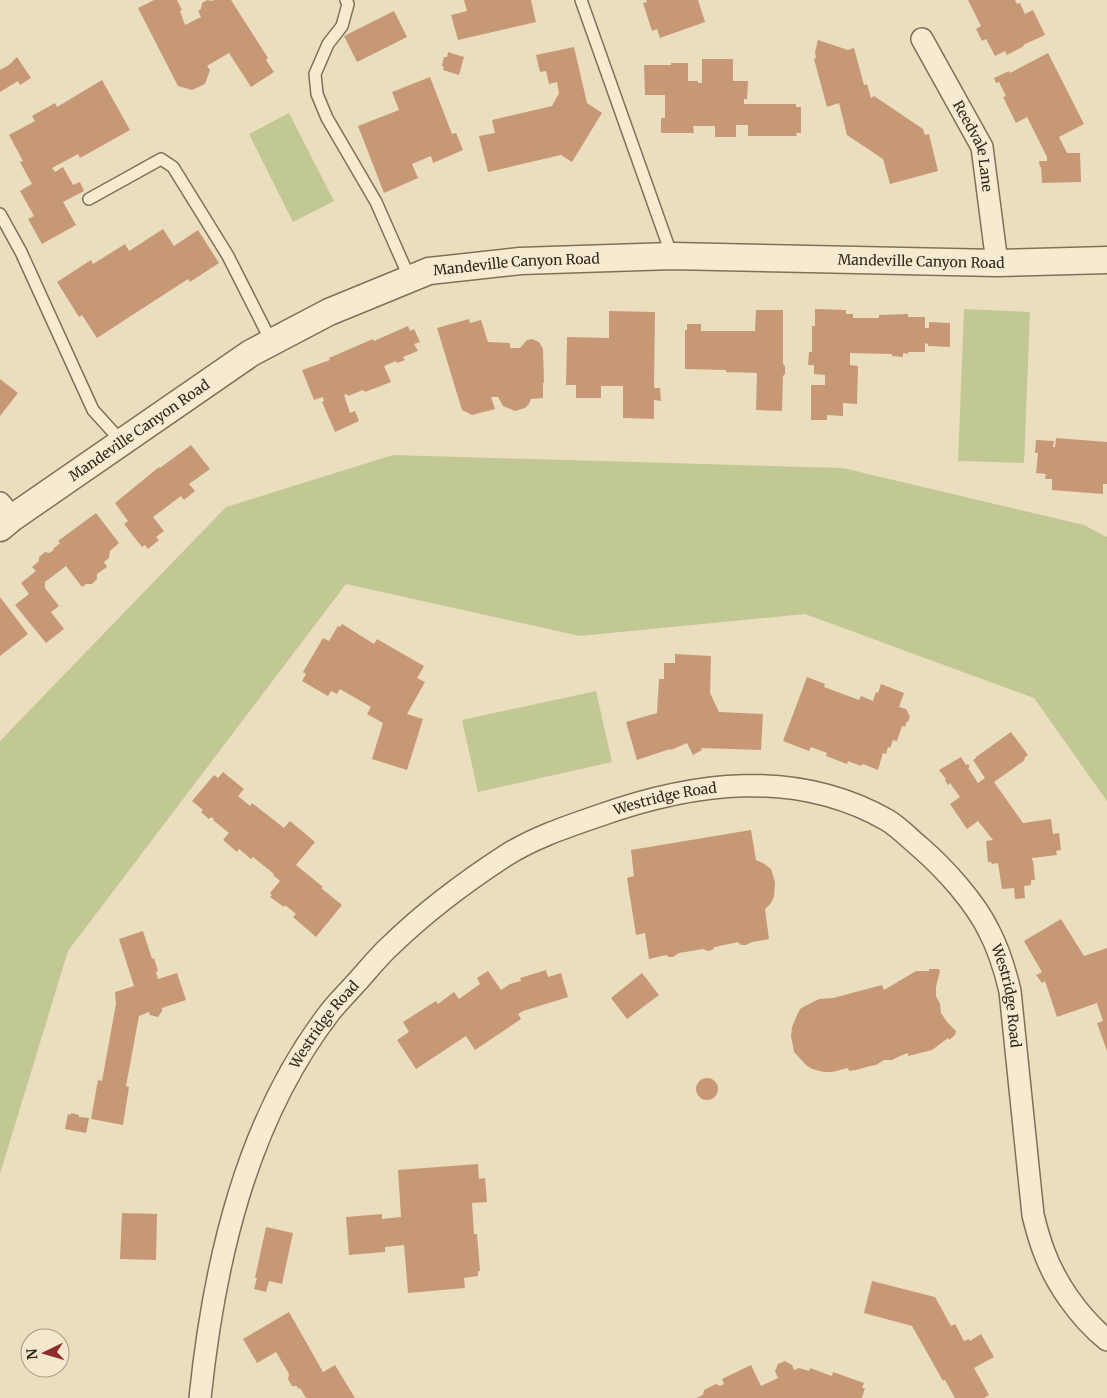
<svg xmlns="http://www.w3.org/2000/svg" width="1107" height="1398" font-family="Merriweather,serif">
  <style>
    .green { fill: #c2c893 }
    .building { fill: #c79876 }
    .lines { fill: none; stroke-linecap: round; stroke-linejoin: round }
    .service-casing { stroke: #826f58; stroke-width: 14 }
    .minor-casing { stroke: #826f58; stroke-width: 24 }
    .tertiary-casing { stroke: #826f58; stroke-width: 29 }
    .service { stroke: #f6ebd1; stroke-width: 11 }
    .minor { stroke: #f6ebd1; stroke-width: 21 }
    .tertiary { stroke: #f6ebd1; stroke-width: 26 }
    .labels { text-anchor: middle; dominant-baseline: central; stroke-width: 4.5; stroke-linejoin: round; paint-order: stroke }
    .street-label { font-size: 14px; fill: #32271c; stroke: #f3e8cd }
  </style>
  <rect width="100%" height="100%" fill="#ebdebe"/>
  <g class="green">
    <path d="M289,113L334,201L293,222L249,134Z"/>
    <path d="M964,309L1030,312L1024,463L958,461Z"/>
    <path d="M393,455L843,468L1084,525L1107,537V801L1034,698L805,614L580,636L346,584L68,951L0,1174V741L226,507Z"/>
    <path d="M596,691L612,762L478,792L462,720Z"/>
  </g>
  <g class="building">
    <path d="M154,0H177L182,10L180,11L185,25L201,17L198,11L201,9L202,3L207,0L212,1L214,0H231L268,58L266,60L274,72L251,87L229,53L207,66L210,70L205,84L192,90L178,86L138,8Z"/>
    <path d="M464,0H531L536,22L458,40L451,15L467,11Z"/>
    <path d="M646,0H698L705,22L660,38L657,29L652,31L643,3L647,2Z"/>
    <path d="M968,0H1015L1017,4L1020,3L1025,14L1033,10L1045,35L1023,45L1024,46L1007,55L1005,51L995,56L986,39L982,41L976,29L981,26Z"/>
    <path d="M394,11L407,37L357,62L344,36Z"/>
    <path d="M818,40L848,50L854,48L864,85L867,84L871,98L874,96L923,129L925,135L929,134L938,171L890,184L883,159L847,135L839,103L827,107L814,59L816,58L815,52Z"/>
    <path d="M574,47L587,103L602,113L572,162L561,155L488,172L479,136L495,133L492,120L552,106L559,93L557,82L549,84L546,71L540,72L536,55Z"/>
    <path d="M448,52L464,57L459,75L443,70L444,67L442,66L444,57H447Z"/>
    <path d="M1048,53L1084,124L1059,137L1067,153H1080L1081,182L1042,183L1041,167H1040L1039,161H1047V157L1027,117L1016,123L1003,97L1006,96L999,82L996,83L994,78L1009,71L1010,73Z"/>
    <path d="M17,57L31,78L20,85L18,81L0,92V70L9,65Z"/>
    <path d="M702,59H733V81H748L747,99H744V104H796V107H801V133H796L797,136H748V125H736V137H715V126H693L694,133H661V118H665V95H645L644,65H671V63H688V81H698V83H702Z"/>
    <path d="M430,77L452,134L456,133L463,150L433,163L431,156L412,164L418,178L384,193L358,126L399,110L392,92Z"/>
    <path d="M102,80L130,130L80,158L78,154L52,168L55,172L63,167L73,185L80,182L84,191L63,202L76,225L42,244L28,219L34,216L20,191L32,184L20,162L23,161L9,135L35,121L32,116L55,103L57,107Z"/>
    <path d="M163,229L174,246L198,230L219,263L190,282L188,279L97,338L82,315L79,317L57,282L91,260L93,264L125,244L129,251Z"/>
    <path d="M815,309L846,310V314H853V318H879V315L908,314V317H925V328H929V322L950,323V347L928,346V344L925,343V352H908V354L903,353V357L892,356V354L850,353V365L858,366L857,404L843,403V416L827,415V420H811V385H825V375L814,374V365H808L809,352H812V326H815Z"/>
    <path d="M756,310H783V364L785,366V374L783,376L782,411L756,410L757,373L726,372V370L685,369V330H687V324H701V331H755Z"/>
    <path d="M609,311L655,312L654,388H660L661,401L654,400V419L623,418V386H601V398H576V385H566L567,337L609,338Z"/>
    <path d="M469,319L470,323L481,320L488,342L510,343V348H520L527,340L532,339L539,342L543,349L544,383H543V398L531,399L529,404L525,408L515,411L503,406L498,397H491L495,409L472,415L462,410L437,328Z"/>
    <path d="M408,326L410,331L414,329L420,342L414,344L418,351L403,357L405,360L397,363L396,361L384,366L391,382L365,392L363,390L348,396L347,394L344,395L350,413L355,411L359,421L335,432L322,402L324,401L323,397L314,400L302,370L330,360L329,358L373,339L374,341Z"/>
    <path d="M0,379L18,393L0,416Z"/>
    <path d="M1056,438L1107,442V484H1103V494L1052,490V479H1045L1046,474L1036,473L1038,453H1035L1036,440L1054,441L1053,447H1055Z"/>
    <path d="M191,445L210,469L189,484L195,491L184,500L181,496L153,517L164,531L156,537L159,540L148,549L145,545L142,547L124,524L128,521L115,503L159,467L160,468Z"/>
    <path d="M96,513L119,543L110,551L109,558L104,562L107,567L97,574V579L92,584H86L82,587L66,566L45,582V588L59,606L51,612L64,629L46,643L15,605L29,594L21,583L36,571L32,567L39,561V557L45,552L49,553L54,550L53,549L60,543L58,541Z"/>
    <path d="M0,597L28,634L0,656Z"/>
    <path d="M342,624L374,644L377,639L424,666L417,678L425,682L407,714L423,719L407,770L372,759L383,723L367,714L371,707L340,689L337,694L331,691L328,696L302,681L306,674L303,672L323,638L329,641L338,626L340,627Z"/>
    <path d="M675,654L711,656L710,693L719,712L763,714L761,750L701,748L702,750L693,755L687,743L671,750L670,749L637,760L626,722L657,713L659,679H664V663H675Z"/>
    <path d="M807,677L825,684L824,687L859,700L861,696L873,701L876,692L878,693L881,684L904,693L899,707L906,709L910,717L908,722L907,721L905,727L902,726L897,741L893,740L890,748L888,747L886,754L883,753L878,770L863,764L861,766L848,761L847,764L826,756L827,753L811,747L809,751L783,741Z"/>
    <path d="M1011,732L1028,755L1024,758L1025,760L994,782L1023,823L1051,819L1053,834L1059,833L1061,850L1056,851L1057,855L1032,858V861L1033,860L1035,880H1031V885L1024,886L1025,898L1015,899L1014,888L1002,889L998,863L992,864L991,862H988L986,841L993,840L978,821L967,829L950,804L960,797L950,783L948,785L945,780L946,779L939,770L961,757L966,765L968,764L970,767L968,768L978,783L985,778L973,760L976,758V757Z"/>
    <path d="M223,772L244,789L238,796L250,806L252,803L284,828L290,821L315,842L296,865L323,887L321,888L342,905L316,937L293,917L296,914L285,905L284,907L270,897L272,895L270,893L280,881L273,875L274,874L253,857L251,859L239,849L237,852L223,840L229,833L213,820L214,819L211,817L209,819L201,812L203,810L192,801L214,775L218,778Z"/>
    <path d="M751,830L756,860L763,863L771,869L775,882L774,897L771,903L765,909L769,939L752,942L746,945H741L738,942L715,947L712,950L708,951L703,949L679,953L673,957H669L666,955L649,959L645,933L636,935L627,878L634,876L631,850Z"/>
    <path d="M1061,919L1084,956L1107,948V1051L1097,1023L1103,1021L1097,1003L1057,1017L1045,981L1042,983L1036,975L1042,972L1024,941Z"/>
    <path d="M143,931L152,959L154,958L158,971L156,972L158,979L177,973L186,1000L162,1008V1011L158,1017L150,1015L149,1012L139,1016L126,1086L129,1087L123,1125L91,1119L98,1080L102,1081L116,1004L115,992L134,986L119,939Z"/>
    <path d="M929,969H939L940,971L936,987V996L940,1004L941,1013L947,1022L956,1031L955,1035L949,1040L948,1038L932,1050L908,1056V1053L900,1056L892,1060H884L876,1065L870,1066L856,1070L849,1071L848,1068L832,1072H824L812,1069L806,1065L794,1052L791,1036L792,1027L797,1015L800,1009L805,1006L819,999L833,998L882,985L884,990L916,971H929Z"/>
    <path d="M546,970L548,977L561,973L568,997L523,1011L518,1014L521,1019L475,1050L466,1036L416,1069L397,1040L409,1032L403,1022L436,1001L438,1004L454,992L459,999L480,984L477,978L488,971L501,990L510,984L521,981L520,978Z"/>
    <path d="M642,973L659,995L627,1019L611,998Z"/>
    <circle cx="707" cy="1089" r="11"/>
    <path d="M71,1113L79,1115V1117L89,1118L86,1133L65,1129L68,1114L71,1115Z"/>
    <path d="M478,1164L479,1179L485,1178L487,1202L472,1203L474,1234H477L480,1271H478V1276L464,1278L465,1288L408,1293L404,1245L385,1247V1252L349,1255L346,1217L382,1214V1219L401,1217L398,1170Z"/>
    <path d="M122,1213L157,1214L156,1260L120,1259Z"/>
    <path d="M266,1227L293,1233L282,1284L269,1281L266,1292L254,1289L257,1278H255Z"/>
    <path d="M872,1281L935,1297L951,1326L955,1324L964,1341L969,1339L970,1341L981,1334L994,1357L974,1368L989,1395L984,1398H955L945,1380L943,1381L912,1326L864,1313Z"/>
    <path d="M289,1312L323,1372L335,1365L355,1398H306L300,1388L298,1389L297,1386H292L288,1379L289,1374L276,1352L257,1363L243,1339Z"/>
    <path d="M785,1361L792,1365L794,1370L799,1368L809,1371L810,1368L832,1376L833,1372L864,1383L862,1388H865L862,1398H696L703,1395L704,1390L716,1384L720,1386L724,1384L722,1379L751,1365L761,1386L778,1378L775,1371L778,1364Z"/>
  </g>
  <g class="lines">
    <defs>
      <g id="service">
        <path d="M346,0L348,4L342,26L328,44L315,74L317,94L327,118L376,202L410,279"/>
        <path d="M581,0L672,256"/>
        <path d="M89,199L161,159L173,167L228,256L272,343"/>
        <path d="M0,214L21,252L93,410L122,442"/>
      </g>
      <g id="minor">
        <path id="s1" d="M922,39L982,147L997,263"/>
        <path d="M0,503L12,518"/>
        <path id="s2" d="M200,1398C214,1263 246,1121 330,1012C338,1002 347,993 356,983C367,971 378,957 390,946C424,913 465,882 505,856C533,838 566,827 598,816C693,782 795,768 887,820C899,827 910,839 921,848C945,869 975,902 989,931C999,950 1005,970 1010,991L1033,1215C1036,1227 1039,1238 1043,1249C1055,1283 1079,1317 1107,1340"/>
      </g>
      <g id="tertiary">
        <path id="s3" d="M0,528L12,518L251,353L329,312L429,271L520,261L672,256L997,263L1107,260"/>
      </g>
    </defs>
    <use href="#service" class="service-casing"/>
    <use href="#minor" class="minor-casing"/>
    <use href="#tertiary" class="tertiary-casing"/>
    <use href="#service" class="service"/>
    <use href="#minor" class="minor"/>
    <use href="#tertiary" class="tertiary"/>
  </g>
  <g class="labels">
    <g class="street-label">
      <text stroke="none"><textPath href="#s1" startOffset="120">Reedvale Lane</textPath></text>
      <text stroke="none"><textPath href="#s3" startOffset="995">Mandeville Canyon Road</textPath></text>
      <text stroke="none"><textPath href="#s3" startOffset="590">Mandeville Canyon Road</textPath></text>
      <text stroke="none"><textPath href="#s3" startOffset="170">Mandeville Canyon Road</textPath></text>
      <text stroke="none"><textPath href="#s2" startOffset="819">Westridge Road</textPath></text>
      <text stroke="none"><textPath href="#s2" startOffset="1268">Westridge Road</textPath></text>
      <text stroke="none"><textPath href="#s2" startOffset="399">Westridge Road</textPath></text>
    </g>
  </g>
  <g transform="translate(45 1353) rotate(265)"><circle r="24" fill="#f3e8cd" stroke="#a69b86"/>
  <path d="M0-4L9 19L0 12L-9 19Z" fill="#8e2b2c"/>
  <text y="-8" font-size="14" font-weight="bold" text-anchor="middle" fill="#32271c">N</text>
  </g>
</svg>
